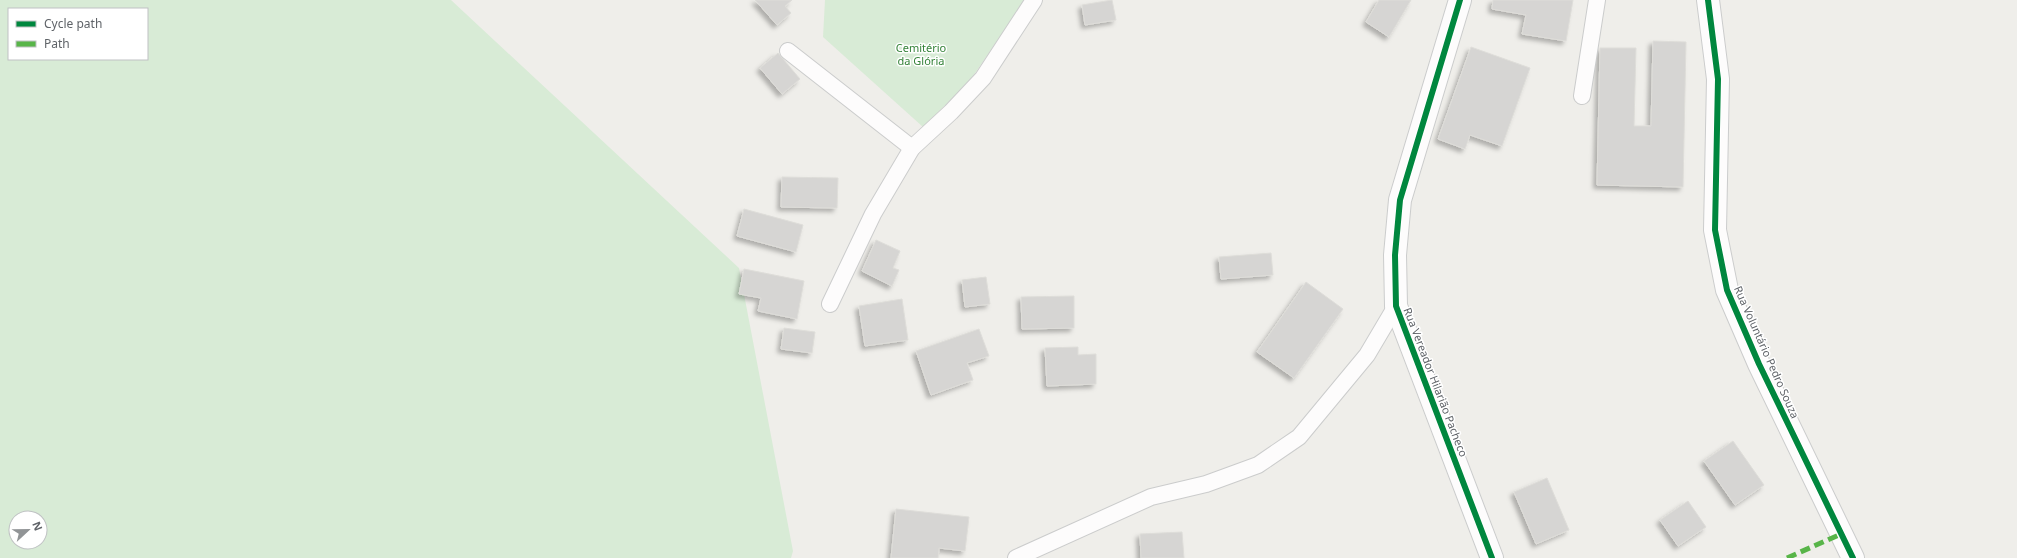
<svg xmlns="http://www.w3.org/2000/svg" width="2017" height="558" font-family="'Noto Sans',sans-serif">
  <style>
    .green { fill: #d8ebd6; fill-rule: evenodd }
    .building { fill: #d6d5d3; stroke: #deddd9; filter: url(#shadow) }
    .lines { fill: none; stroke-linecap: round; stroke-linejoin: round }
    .service-casing { stroke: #cbcccc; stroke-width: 18 }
    .minor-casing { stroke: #cbcccc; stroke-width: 24 }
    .service { stroke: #fdfcfc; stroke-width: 16 }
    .minor { stroke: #fdfcfc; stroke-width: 22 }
    .quiet { stroke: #58b549; stroke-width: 5; stroke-dasharray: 10 5; stroke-linecap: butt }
    .cycleway-casing { stroke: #fff; stroke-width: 8 }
    .cycleway { stroke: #00873e; stroke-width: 6 }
    .labels { text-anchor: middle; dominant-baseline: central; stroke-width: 3; stroke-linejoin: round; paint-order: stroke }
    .park-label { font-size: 11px; fill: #348238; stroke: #fff }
    .street-label { font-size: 11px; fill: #5f6368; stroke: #fff }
  </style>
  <defs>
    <filter id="shadow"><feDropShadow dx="-3.5" dy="3.5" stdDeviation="2" flood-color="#0004"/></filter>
  </defs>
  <rect width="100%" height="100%" fill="#efeeea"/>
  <g class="green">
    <path d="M0,0H451L739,268L793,551L791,558H0ZM9,9H147V59H9ZM16,518H40V542H16Z"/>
    <path d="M825,0H1025L969,82L923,127L823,37Z"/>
  </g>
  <g class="building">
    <path d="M755,0H792L785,6L791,13L777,25Z"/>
    <path d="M1112,0L1116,20L1085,25L1082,5Z"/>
    <path d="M1379,0H1411L1389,37L1366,22Z"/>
    <path d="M1493,0H1573L1566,41L1522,34L1526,15L1492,9Z"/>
    <path d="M1653,41L1686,42L1683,187L1597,185L1600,48H1636L1634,126H1651Z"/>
    <path d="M1471,47L1530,68L1502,146L1470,135L1465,149L1438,139Z"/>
    <path d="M778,53L800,79L782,94L760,68Z"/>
    <path d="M782,177L838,178L837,208L781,207Z"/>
    <path d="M744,209L803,225L796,252L737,236Z"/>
    <path d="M876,240L900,251L893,268L899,270L892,286L862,271Z"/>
    <path d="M1271,253L1273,275L1221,279L1219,257Z"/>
    <path d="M744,269L804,281L797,319L758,311L761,298L739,294Z"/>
    <path d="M986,277L990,304L965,307L962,280Z"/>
    <path d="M1306,282L1343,309L1294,378L1257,352Z"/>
    <path d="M1074,296V328L1022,329L1021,297Z"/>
    <path d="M902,299L908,340L865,346L859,306Z"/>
    <path d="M784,328L815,332L812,353L781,349Z"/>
    <path d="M979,329L989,356L967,363L973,380L931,395L916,351Z"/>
    <path d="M1078,347V355L1096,354V384L1047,386L1045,348Z"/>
    <path d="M1733,441L1764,485L1735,505L1704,461Z"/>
    <path d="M1547,478L1569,530L1536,544L1514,492Z"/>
    <path d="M1688,501L1706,527L1678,546L1660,520Z"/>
    <path d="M896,509L969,517L965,551L939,548L938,558H891Z"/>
    <path d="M1182,532L1184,558H1141L1140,534Z"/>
  </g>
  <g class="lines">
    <defs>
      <g id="service">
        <path d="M788,51L912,148"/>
        <path d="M1582,96L1597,0"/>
        <path d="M830,304L873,214L912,148L951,112L983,78L1034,0"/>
        <path d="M1016,558L1151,497L1206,484L1258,465L1299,437L1367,355L1396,306"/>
      </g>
      <g id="minor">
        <path d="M1460,0L1400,200L1395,255L1396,306L1492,558"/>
        <path d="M1708,0L1718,79L1715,230L1727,290L1759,364L1853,558"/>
      </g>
    </defs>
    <use href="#service" class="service-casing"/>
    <use href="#minor" class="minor-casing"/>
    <use href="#service" class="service"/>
    <use href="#minor" class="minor"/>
    <path class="quiet" d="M1787,558L1841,534"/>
    <defs>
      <g id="cycleway">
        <path d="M1460,0L1400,200L1395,255L1396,306L1492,558"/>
        <path d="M1708,0L1718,79L1715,230L1727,290L1759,364L1853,558"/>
      </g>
    </defs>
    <use href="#cycleway" class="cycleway-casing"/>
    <use href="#cycleway" class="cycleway"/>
  </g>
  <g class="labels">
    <g class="park-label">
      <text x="921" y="47">Cemitério<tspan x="921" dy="13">da Glória</tspan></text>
    </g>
    <g class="street-label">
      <text transform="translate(1767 352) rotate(66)">Rua Voluntário Pedro Souza</text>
      <text transform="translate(1436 382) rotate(69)">Rua Vereador Hilarião Pacheco</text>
    </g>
  </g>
  <rect x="8" y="8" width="140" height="52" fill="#ffffff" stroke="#bfc1c3"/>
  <rect x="16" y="21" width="20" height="6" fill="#00873e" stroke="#bfc1c3"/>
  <text x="44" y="28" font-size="12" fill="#5f6368">Cycle path</text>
  <rect x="16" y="41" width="20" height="6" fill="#58b549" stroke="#bfc1c3"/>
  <text x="44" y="48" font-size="12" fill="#5f6368">Path</text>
  <g transform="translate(28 530) rotate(68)"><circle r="19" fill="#ffffff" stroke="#bfc1c3"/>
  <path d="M0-3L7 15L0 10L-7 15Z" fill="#919496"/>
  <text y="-6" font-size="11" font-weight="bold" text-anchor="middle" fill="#5f6368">N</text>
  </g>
</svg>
